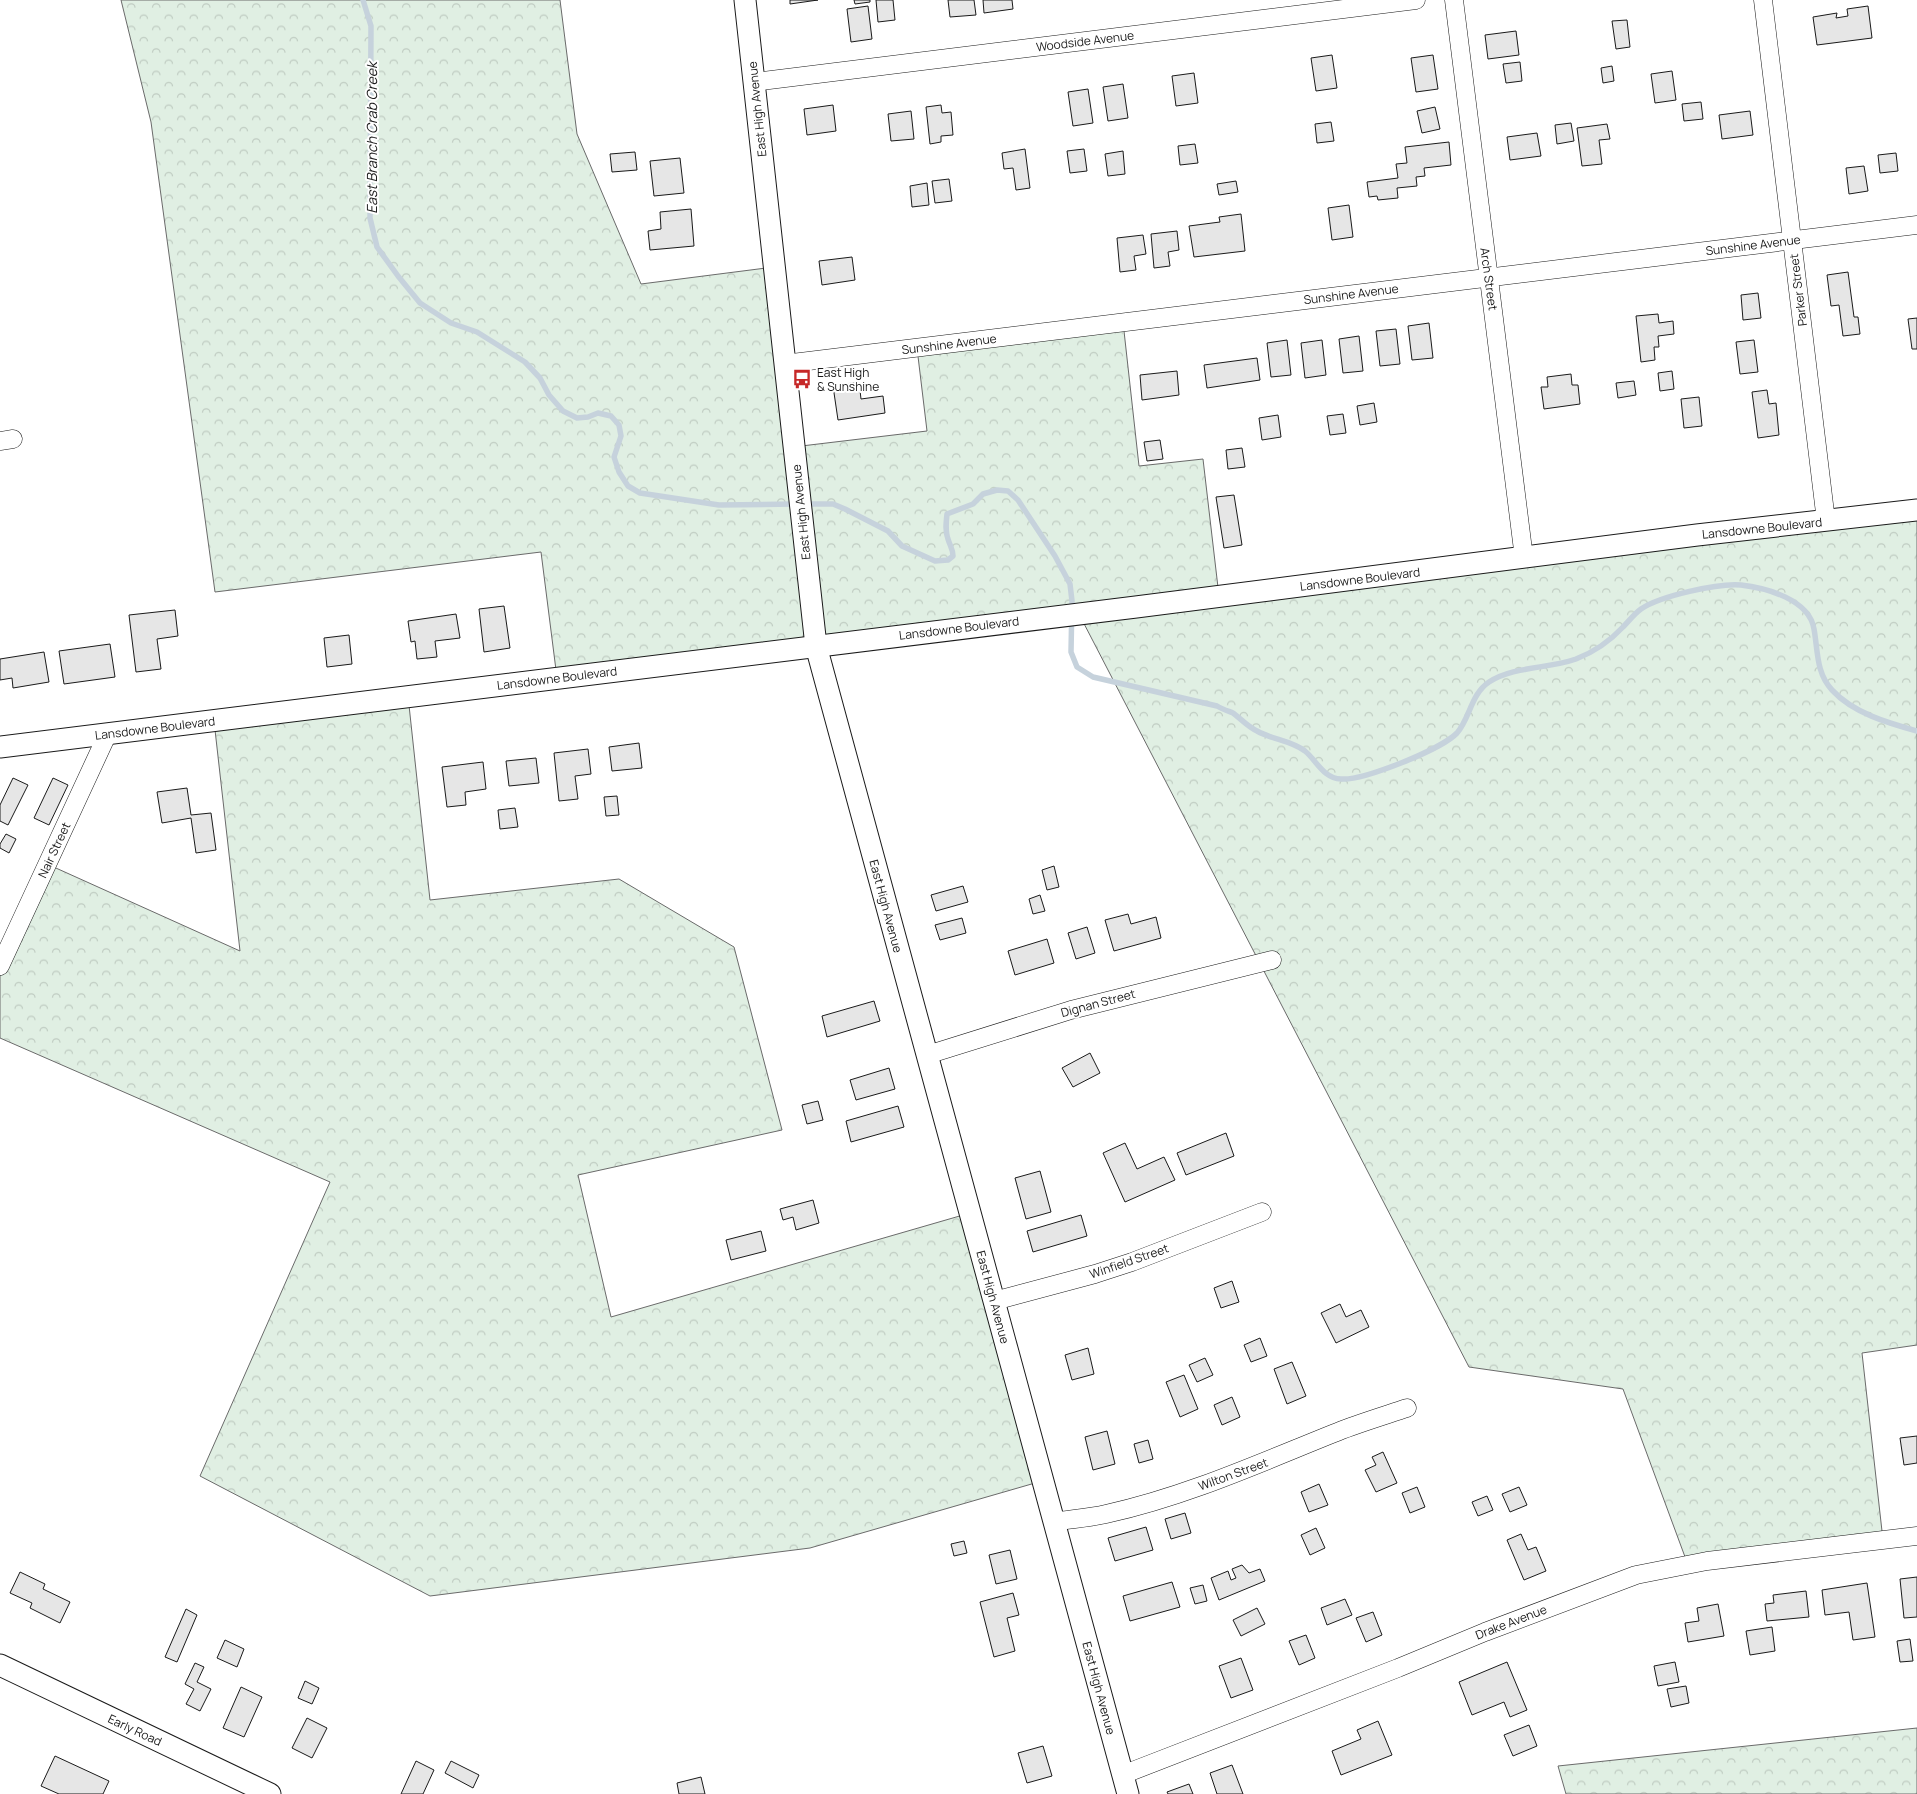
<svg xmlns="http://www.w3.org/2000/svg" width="1917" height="1794" font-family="Manrope,sans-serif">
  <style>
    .forest { fill: url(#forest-crowns); stroke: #6a6a6a }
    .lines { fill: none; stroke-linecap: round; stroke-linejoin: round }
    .stream { stroke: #c6d2dc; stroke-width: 5.5 }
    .building { fill: #e6e6e6; stroke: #1a1a1a }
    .minor-casing { stroke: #1a1a1a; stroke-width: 19 }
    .tertiary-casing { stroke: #1a1a1a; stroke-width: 23 }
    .minor { stroke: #fff; stroke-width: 18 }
    .tertiary { stroke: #fff; stroke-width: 21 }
    .labels { text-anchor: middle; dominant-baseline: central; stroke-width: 4; stroke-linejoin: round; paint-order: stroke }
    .street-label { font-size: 12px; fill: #1a1a1a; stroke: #fff }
    .poi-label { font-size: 12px; fill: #1a1a1a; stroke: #fff; text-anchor: start }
    .water-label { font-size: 14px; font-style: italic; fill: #1a1a1a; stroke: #fff }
  </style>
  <defs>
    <pattern id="forest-crowns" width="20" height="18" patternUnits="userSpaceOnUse" patternTransform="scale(1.25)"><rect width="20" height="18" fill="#e0efe3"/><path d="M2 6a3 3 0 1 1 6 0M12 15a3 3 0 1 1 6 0" fill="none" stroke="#c0ccc2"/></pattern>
  </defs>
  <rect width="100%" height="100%" fill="#fff"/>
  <g class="forest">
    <path d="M121,0H560L577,134L641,284L774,267L793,447L927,431L917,348L1123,322L1139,466L1203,459L1219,596L1917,510V1345L1862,1353L1883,1540L1688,1565L1623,1389L1469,1367L1079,614L557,678L541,552L215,592L151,122Z"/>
    <path d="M408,696L430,900L619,879L734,947L782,1130L578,1175L611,1317L970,1213L1042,1481L810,1548L430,1596L200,1476L330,1182L0,1038V966L47,864L240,951L214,721Z"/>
    <path d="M1917,1728V1794H1566L1558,1766Z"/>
  </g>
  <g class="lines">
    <g class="stream">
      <path d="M363,0L371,26L370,218L377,247L398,276L420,303L451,323L477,332L525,362L540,378L549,395L563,411L577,418L588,417L598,413L611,416L619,425L621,436L614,457L619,472L628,486L640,493L719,505L795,504"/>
      <path d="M804,504H833L845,509L888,531L902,546L935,561L948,560L953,556C953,549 950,546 948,539C945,531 946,523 947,514L973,504L983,494L997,490L1008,491L1018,500L1055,556L1070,584L1072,601L1071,652L1077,667L1093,677L1217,706C1222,709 1228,711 1233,713C1241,719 1248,727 1257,731C1273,740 1290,740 1305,751C1317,761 1323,778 1341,779C1363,781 1442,749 1457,733C1470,718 1471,694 1489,682C1514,666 1548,669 1576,659C1594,652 1610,641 1623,627C1628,622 1634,614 1641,609C1660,596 1718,583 1741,585C1766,588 1809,599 1814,629C1818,651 1816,673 1832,690C1853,713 1888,723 1917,731"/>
    </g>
  </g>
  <g class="building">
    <path d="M790,0H818L790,4Z"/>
    <path d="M854,0H870V2L855,4Z"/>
    <path d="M876,0H893L895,20L878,22Z"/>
    <path d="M948,0H974L976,15L950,17Z"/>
    <path d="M983,0H1012L1013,9L984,13Z"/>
    <path d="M868,6L872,39L851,42L847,9Z"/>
    <path d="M1868,6L1872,38L1817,45L1813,17L1837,13L1836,18L1848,16L1847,9Z"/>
    <path d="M1627,20L1630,47L1616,49L1612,21Z"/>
    <path d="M1516,31L1519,55L1488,59L1485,35Z"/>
    <path d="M1332,55L1337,88L1316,91L1311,58Z"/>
    <path d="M1433,55L1438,89L1416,92L1411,58Z"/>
    <path d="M1520,62L1522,81L1506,83L1503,64Z"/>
    <path d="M1612,66L1614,81L1603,83L1601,68Z"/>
    <path d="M1672,71L1676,100L1655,103L1651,74Z"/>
    <path d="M1194,73L1198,103L1176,106L1172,76Z"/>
    <path d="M1123,84L1128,118L1108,121L1103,87Z"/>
    <path d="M1088,89L1093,123L1073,126L1068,92Z"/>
    <path d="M1701,102L1703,119L1684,121L1682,104Z"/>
    <path d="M833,105L836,131L807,135L804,109Z"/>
    <path d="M941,105L942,113L951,112L953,135L941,136V142L930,144L926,107Z"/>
    <path d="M1435,107L1440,129L1422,133L1417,111Z"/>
    <path d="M911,111L914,139L891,141L888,114Z"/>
    <path d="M1750,111L1753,135L1722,139L1719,115Z"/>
    <path d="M1331,122L1334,141L1317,143L1315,124Z"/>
    <path d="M1571,123L1574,141L1557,144L1555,125Z"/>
    <path d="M1607,124L1610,139L1599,140L1602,164L1582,166L1577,128Z"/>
    <path d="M1537,133L1541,156L1510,160L1507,137Z"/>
    <path d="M1449,142L1451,165L1424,168L1425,176L1416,177L1417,186L1397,188L1398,198L1378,200L1377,196L1369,197L1367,182L1398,178L1396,164L1407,163L1405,147Z"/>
    <path d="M1195,144L1198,163L1180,165L1178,146Z"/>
    <path d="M1025,149L1030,188L1016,190L1013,168L1004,169L1002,153Z"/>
    <path d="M1084,149L1087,171L1070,173L1067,151Z"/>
    <path d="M1123,151L1125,174L1108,176L1105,154Z"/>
    <path d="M635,152L637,170L612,172L610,154Z"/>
    <path d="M1896,153L1898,171L1880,173L1878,155Z"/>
    <path d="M680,158L684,193L654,196L650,161Z"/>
    <path d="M1864,166L1868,191L1849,194L1846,168Z"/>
    <path d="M949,179L952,201L935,203L932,181Z"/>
    <path d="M1236,181L1238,192L1219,195L1217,184Z"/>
    <path d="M927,183L929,205L912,207L910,186Z"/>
    <path d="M1349,205L1353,237L1332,240L1328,208Z"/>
    <path d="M691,209L694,246L650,250L648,231L661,229L660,212Z"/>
    <path d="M1241,214L1245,251L1194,257L1189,226L1220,222L1219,217Z"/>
    <path d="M1177,231L1179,250L1168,252L1170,266L1154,268L1151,234Z"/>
    <path d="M1143,235L1146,254L1134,256L1136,270L1120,272L1117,238Z"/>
    <path d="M852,257L855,280L822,285L819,261Z"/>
    <path d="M1848,272L1854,317H1858L1860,334L1843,336L1839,305L1831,306L1827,275Z"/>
    <path d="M1758,293L1761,318L1743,320L1741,295Z"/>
    <path d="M1658,314L1659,323L1673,321L1674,334L1658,336L1659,347H1654L1655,360L1641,362L1636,316Z"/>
    <path d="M1917,318V349H1912L1908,319Z"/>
    <path d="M1429,323L1433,358L1412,360L1408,326Z"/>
    <path d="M1396,329L1400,364L1380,366L1376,331Z"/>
    <path d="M1359,336L1363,371L1343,373L1339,339Z"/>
    <path d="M1287,340L1291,375L1271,377L1267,343Z"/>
    <path d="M1322,340L1326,375L1305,378L1301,343Z"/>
    <path d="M1754,340L1758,372L1740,374L1736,342Z"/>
    <path d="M1257,358L1260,380L1207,388L1204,365Z"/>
    <path d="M1177,371L1179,395L1142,400L1140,375Z"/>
    <path d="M1672,371L1674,389L1660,391L1658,373Z"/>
    <path d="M1571,374L1572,385H1578L1580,404L1544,409L1541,387H1548L1547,377Z"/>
    <path d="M1634,381L1636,395L1618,398L1616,383Z"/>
    <path d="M859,382L861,399L883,396L885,413L838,420L833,386Z"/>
    <path d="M1767,390L1769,404L1776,403L1779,435L1758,438L1752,392Z"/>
    <path d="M1699,397L1702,426L1684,428L1681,399Z"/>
    <path d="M1374,403L1377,422L1360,425L1357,406Z"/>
    <path d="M1343,414L1346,433L1330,435L1327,416Z"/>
    <path d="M1278,415L1281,437L1262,440L1259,418Z"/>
    <path d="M1160,440L1163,459L1147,461L1144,442Z"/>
    <path d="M1242,448L1245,467L1228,469L1226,450Z"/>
    <path d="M1234,495L1242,545L1224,548L1216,497Z"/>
    <path d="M504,606L510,648L484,652L479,609Z"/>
    <path d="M175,610L178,636L157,639L161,669L136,672L129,615Z"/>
    <path d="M456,614L460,638L435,641L437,657L417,659L415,641L411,642L408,621Z"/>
    <path d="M349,635L352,664L327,667L324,638Z"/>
    <path d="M110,644L115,677L64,684L59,651Z"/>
    <path d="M44,652L49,682L13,688L12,678L0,680V659Z"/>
    <path d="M639,743L642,768L612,771L609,747Z"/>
    <path d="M588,749L591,774L575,776L578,799L559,801L554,753Z"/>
    <path d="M536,758L539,783L509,786L506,761Z"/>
    <path d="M483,762L486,789L465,792L466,805L447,807L442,767Z"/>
    <path d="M13,778L28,785L8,825L0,821V805Z"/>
    <path d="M53,778L68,785L49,825L34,818Z"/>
    <path d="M187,788L191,815L211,813L216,850L196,853L191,818L162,823L157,792Z"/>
    <path d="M617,796L619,815L606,816L604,797Z"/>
    <path d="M515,808L518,827L500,829L498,810Z"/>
    <path d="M6,834L16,839L9,853L0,848V844Z"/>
    <path d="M1054,866L1059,887L1047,890L1042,870Z"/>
    <path d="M963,886L968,902L936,911L931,895Z"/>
    <path d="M1040,895L1045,911L1033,914L1029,899Z"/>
    <path d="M1128,914L1131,924L1156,917L1161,938L1114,951L1105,920Z"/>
    <path d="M962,918L966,933L940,940L935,925Z"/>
    <path d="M1087,927L1095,953L1076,959L1068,933Z"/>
    <path d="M1047,939L1054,963L1015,975L1008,951Z"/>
    <path d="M874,1001L880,1021L827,1037L822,1016Z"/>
    <path d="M1090,1053L1100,1073L1073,1087L1062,1068Z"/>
    <path d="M889,1068L895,1089L856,1100L850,1080Z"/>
    <path d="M818,1101L823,1120L807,1124L802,1105Z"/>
    <path d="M898,1106L904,1127L851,1142L846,1121Z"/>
    <path d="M1226,1133L1234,1156L1186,1175L1177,1153Z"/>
    <path d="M1125,1143L1137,1169L1164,1157L1175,1180L1125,1202L1103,1153Z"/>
    <path d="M1040,1171L1051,1212L1026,1219L1015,1178Z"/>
    <path d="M813,1200L819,1223L796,1230L793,1217L783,1220L780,1209Z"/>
    <path d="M1081,1215L1087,1236L1033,1252L1027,1231Z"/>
    <path d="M761,1231L766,1251L731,1260L726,1240Z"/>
    <path d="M1232,1281L1239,1302L1221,1308L1214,1288Z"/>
    <path d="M1340,1304L1346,1317L1361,1310L1369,1327L1336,1343L1321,1313Z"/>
    <path d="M1260,1338L1267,1356L1251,1362L1244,1345Z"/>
    <path d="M1088,1348L1094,1374L1072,1380L1065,1355Z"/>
    <path d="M1205,1358L1213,1375L1197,1382L1189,1365Z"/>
    <path d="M1292,1362L1306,1396L1287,1404L1274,1369Z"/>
    <path d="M1184,1375L1198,1409L1180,1417L1166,1382Z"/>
    <path d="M1232,1397L1240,1417L1222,1425L1214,1405Z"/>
    <path d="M1107,1431L1115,1464L1093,1470L1085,1437Z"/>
    <path d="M1917,1436V1463L1904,1465L1900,1438Z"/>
    <path d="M1148,1440L1153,1459L1139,1463L1134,1444Z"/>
    <path d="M1383,1452L1397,1483L1376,1492L1365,1470L1376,1465L1372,1457Z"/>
    <path d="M1319,1484L1328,1505L1309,1512L1301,1492Z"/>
    <path d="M1417,1487L1425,1507L1410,1513L1402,1493Z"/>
    <path d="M1519,1487L1527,1505L1510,1512L1502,1494Z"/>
    <path d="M1487,1496L1493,1510L1478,1516L1472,1502Z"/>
    <path d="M1185,1513L1191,1533L1171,1539L1165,1519Z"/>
    <path d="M1146,1527L1153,1550L1115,1561L1108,1538Z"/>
    <path d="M1316,1528L1325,1548L1310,1555L1301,1535Z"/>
    <path d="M1521,1534L1528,1550L1536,1547L1546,1571L1524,1580L1507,1540Z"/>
    <path d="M964,1541L967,1553L954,1556L951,1544Z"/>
    <path d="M1010,1550L1017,1579L996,1584L989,1555Z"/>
    <path d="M1242,1565L1249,1573L1260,1569L1265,1581L1219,1600L1211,1578L1228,1571L1231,1580L1236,1578L1232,1569Z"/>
    <path d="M20,1572L45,1584L43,1589L70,1602L60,1623L30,1608L32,1603L10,1593Z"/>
    <path d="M1917,1577V1617L1904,1618L1900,1579Z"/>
    <path d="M1172,1582L1180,1607L1130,1621L1123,1596Z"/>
    <path d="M1867,1583L1875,1637L1853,1640L1849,1612L1825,1615L1822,1590Z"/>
    <path d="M1203,1585L1207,1601L1195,1604L1190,1588Z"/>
    <path d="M1806,1591L1809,1617L1767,1621L1765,1604L1774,1603L1773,1595Z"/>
    <path d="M1013,1593L1019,1615L1007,1618L1015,1651L994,1657L980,1602Z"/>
    <path d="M1345,1599L1352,1615L1327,1625L1321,1608Z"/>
    <path d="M1718,1604L1724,1636L1688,1642L1685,1623L1699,1621L1697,1608Z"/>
    <path d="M1257,1608L1265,1624L1241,1636L1233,1620Z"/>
    <path d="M186,1609L197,1615L177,1662L165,1657Z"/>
    <path d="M1373,1612L1382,1635L1366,1642L1356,1618Z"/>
    <path d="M1772,1627L1775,1651L1750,1655L1746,1631Z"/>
    <path d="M1306,1635L1315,1658L1299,1665L1289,1641Z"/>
    <path d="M1910,1639L1913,1661L1900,1662L1897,1641Z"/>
    <path d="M225,1640L244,1649L237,1667L217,1658Z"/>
    <path d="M1241,1658L1253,1690L1231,1698L1219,1666Z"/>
    <path d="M1507,1662L1527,1710L1510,1717L1504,1702L1472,1715L1459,1682Z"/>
    <path d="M1675,1662L1679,1682L1658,1686L1654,1666Z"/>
    <path d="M195,1663L204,1667L197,1682L211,1689L200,1711L186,1704L194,1689L185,1684Z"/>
    <path d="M305,1681L319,1688L312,1704L298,1698Z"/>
    <path d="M1686,1686L1689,1703L1671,1707L1667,1689Z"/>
    <path d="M241,1687L262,1697L244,1737L223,1728Z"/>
    <path d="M307,1718L327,1728L312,1758L292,1748Z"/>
    <path d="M1378,1721L1392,1755L1341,1775L1332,1751L1361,1739L1357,1730Z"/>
    <path d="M1529,1725L1537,1746L1513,1756L1504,1735Z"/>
    <path d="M1043,1746L1052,1776L1027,1783L1018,1753Z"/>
    <path d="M55,1756L109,1781L103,1794H59L41,1786Z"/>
    <path d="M416,1761L434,1770L423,1794H401Z"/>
    <path d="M451,1761L479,1775L473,1788L445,1773Z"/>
    <path d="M1232,1765L1243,1794H1217L1210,1773Z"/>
    <path d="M701,1777L705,1794H679L677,1783Z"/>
    <path d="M1189,1784L1193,1794H1168L1167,1792Z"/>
  </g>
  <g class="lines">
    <defs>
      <g id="minor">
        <path d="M1454,0L1524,558"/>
        <path d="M1763,0L1826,521"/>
        <path d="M754,82L1416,0"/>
        <path d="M784,364L1917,225"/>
        <path d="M0,441L13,439"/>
        <path d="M0,966L108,733"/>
        <path d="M927,1055L1071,1010L1272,960"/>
        <path d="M994,1301L1095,1274L1132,1262L1262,1212"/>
        <path d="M1053,1522C1070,1519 1089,1518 1106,1514C1188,1496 1264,1461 1342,1430C1363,1422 1386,1415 1407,1408"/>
        <path d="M1122,1775L1398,1668L1485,1632L1636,1575L1707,1561L1917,1536"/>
      </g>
      <g id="tertiary">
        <path d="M745,0L816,646L1128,1794"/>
        <path d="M0,747L1136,607L1697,535L1917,510"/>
        <path d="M0,1665L270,1794"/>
      </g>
    </defs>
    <use href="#minor" class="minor-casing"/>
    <use href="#tertiary" class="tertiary-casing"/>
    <use href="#minor" class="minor"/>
    <use href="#tertiary" class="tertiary"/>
  </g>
  <defs>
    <symbol id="bus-bare" viewBox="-9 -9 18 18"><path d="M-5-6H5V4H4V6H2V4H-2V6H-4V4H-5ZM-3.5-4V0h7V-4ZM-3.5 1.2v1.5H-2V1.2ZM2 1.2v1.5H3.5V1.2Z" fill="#c62828" stroke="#fff" stroke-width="2.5" paint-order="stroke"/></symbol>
  </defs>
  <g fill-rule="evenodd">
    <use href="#bus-bare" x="788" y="365" width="28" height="28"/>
  </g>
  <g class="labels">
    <g class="street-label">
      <text transform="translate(1085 41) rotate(-7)">Woodside Avenue</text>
      <text transform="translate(757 109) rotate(-96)">East High Avenue</text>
      <text transform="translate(1753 245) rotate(-7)">Sunshine Avenue</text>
      <text transform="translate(1489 279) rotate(82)">Arch Street</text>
      <text transform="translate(1798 290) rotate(-97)">Parker Street</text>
      <text transform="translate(1351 294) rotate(-7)">Sunshine Avenue</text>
      <text transform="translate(949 344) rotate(-7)">Sunshine Avenue</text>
      <text transform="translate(801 512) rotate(-96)">East High Avenue</text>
      <text transform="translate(1762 528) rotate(-6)">Lansdowne Boulevard</text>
      <text transform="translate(1360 579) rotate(-7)">Lansdowne Boulevard</text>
      <text transform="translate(959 628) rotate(-7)">Lansdowne Boulevard</text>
      <text transform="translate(557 678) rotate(-7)">Lansdowne Boulevard</text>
      <text transform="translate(155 728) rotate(-7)">Lansdowne Boulevard</text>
      <text transform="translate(54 850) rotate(-65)">Nair Street</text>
      <text transform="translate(886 906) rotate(75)">East High Avenue</text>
      <text transform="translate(1098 1003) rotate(-15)">Dignan Street</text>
      <text transform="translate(1129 1261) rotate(-19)">Winfield Street</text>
      <text transform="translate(993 1297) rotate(75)">East High Avenue</text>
      <text transform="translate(1233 1474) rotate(-20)">Wilton Street</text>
      <text transform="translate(1511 1622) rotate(-21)">Drake Avenue</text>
      <text transform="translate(1099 1688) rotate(75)">East High Avenue</text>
      <text transform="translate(135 1730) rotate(25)">Early Road</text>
    </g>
    <g class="poi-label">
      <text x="817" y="372">East High<tspan x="817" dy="14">&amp; Sunshine</tspan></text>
    </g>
    <g class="water-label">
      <text transform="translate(371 138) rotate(-90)">East Branch Crab Creek</text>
    </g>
  </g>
</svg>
